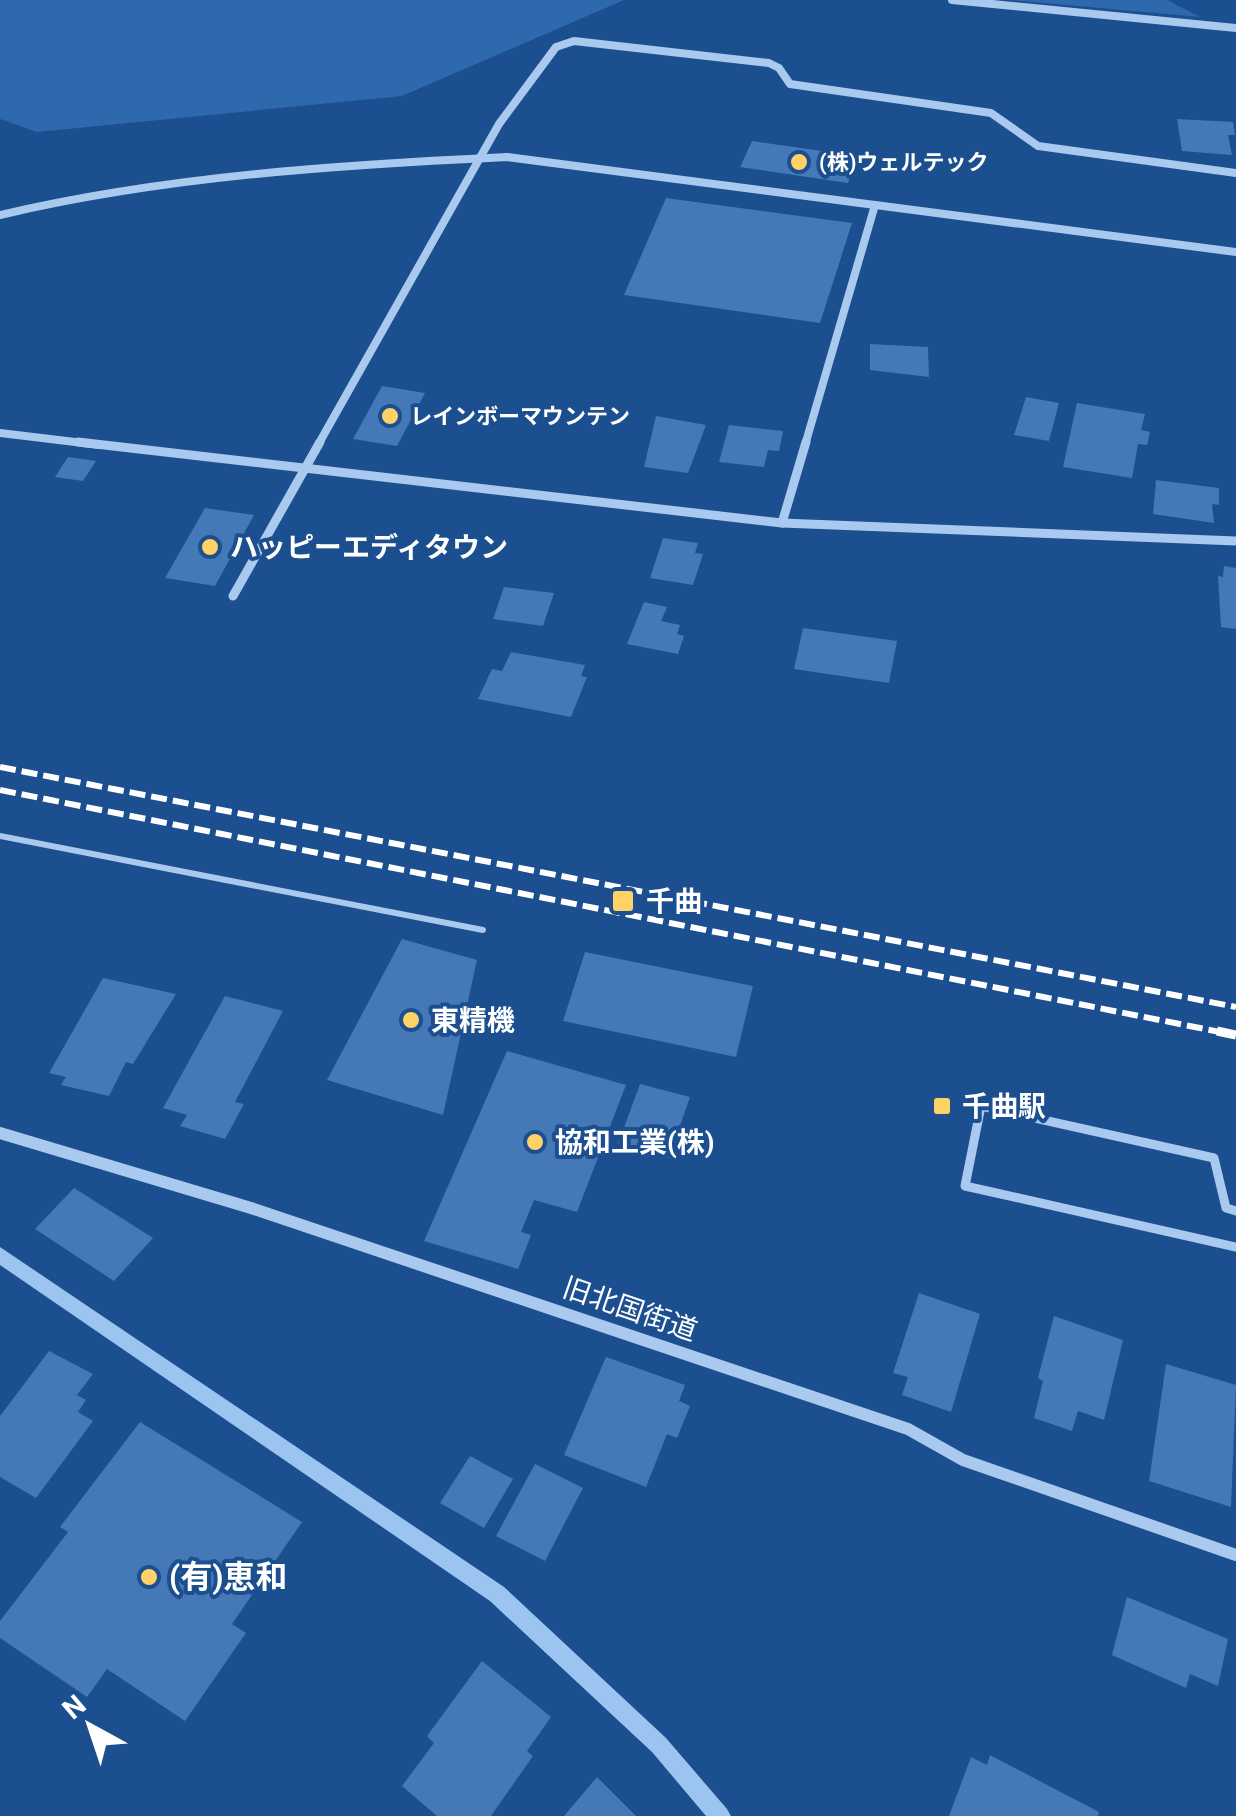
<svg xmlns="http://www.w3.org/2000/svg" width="1236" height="1816" font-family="Roboto,'Noto Sans JP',sans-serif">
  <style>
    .green { fill: #2e69ad }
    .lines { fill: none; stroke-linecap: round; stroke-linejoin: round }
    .stream { fill: #9cc4f0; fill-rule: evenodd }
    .building { fill: #4478b7 }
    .lane-far1 { stroke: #a9c9ee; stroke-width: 6 }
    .lane { stroke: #a9c9ee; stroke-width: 9 }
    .street-far2 { stroke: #a9c9ee; stroke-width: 8 }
    .street-far1 { stroke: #a9c9ee; stroke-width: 9 }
    .street { stroke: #a9c9ee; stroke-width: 12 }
    .rail-far1 { stroke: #fff; stroke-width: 6; stroke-dasharray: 16 6; stroke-linecap: butt }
    .rail { stroke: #fff; stroke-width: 9; stroke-dasharray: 21 9; stroke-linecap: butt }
    .poi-dot { fill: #ffd166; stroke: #1b4f8f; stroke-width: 4 }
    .labels { text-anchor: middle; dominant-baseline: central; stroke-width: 8; stroke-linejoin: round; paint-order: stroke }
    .far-poi-label { font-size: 22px; font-weight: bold; fill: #fff; stroke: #1b4f8f; text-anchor: start }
    .poi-label { font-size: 28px; font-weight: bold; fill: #fff; stroke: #1b4f8f; text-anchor: start }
    .street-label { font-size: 28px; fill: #fff; stroke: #1b4f8f }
    .near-poi-label { font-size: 32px; font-weight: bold; fill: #fff; stroke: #1b4f8f; text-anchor: start }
  </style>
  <rect width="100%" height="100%" fill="#1b4f8f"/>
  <g class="green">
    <path d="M0,0H624L402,96L37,132L0,119Z"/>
    <path d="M1009,0H1167L1200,17Z"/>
  </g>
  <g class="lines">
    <path class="stream" d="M0,1247L504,1587L666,1738L727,1809L731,1816H706L652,1752L490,1601L0,1265Z"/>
  </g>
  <g class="building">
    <path d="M1177,119L1233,122L1235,135H1228L1232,155L1182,151Z"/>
    <path d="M752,141L858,156L848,183L740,167Z"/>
    <path d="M666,198L852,223L820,323L624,295Z"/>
    <path d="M870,344L928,347L929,377L870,370Z"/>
    <path d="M382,386L425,393L397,446L353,439Z"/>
    <path d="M1026,397L1059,403L1049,441L1014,435Z"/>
    <path d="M1077,403L1145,414L1141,430L1150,432L1147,445L1138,444L1132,478L1063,467Z"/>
    <path d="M656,416L706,425L688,473L644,467Z"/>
    <path d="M729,425L783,431L779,451L768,450L764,467L719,462Z"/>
    <path d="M68,457L96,461L83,481L55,477Z"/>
    <path d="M1156,480L1219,488V505L1212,504L1214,523L1153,514Z"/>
    <path d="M205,508L254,515L215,586L165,578Z"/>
    <path d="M663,538L698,543L695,553L703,554L693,585L650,578Z"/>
    <path d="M1224,566L1236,568V629L1221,627L1218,576L1223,577Z"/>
    <path d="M504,587L554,593L543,626L493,619Z"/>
    <path d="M644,602L667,607L661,621L680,625L677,634L684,636L678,654L627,644Z"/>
    <path d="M803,628L897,641L889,683L794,669Z"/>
    <path d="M511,652L585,665L581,676L587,677L571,717L478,699L492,669L502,671Z"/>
    <path d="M402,939L477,960L443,1115L327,1080Z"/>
    <path d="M585,952L753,986L736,1057L563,1021Z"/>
    <path d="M103,978L176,994L133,1064L126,1062L109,1096L61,1085L66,1077L49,1073Z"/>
    <path d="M225,996L283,1011L235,1102L244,1104L225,1139L180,1126L187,1115L163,1108Z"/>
    <path d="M507,1051L626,1085L577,1212L534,1200L521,1232L531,1235L518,1269L424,1241Z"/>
    <path d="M640,1084L690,1097L669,1158L618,1144Z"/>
    <path d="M74,1188L153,1238L114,1281L35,1229Z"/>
    <path d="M919,1293L980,1314L951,1412L902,1395L908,1377L893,1373Z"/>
    <path d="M1054,1316L1123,1340L1104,1420L1078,1411L1072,1431L1034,1418L1043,1381L1038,1378Z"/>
    <path d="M49,1351L93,1374L77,1395L86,1400L78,1412L93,1421L36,1498L0,1477V1416Z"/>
    <path d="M606,1357L685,1385L679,1401L690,1406L677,1438L667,1434L646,1487L564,1455Z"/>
    <path d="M1166,1364L1236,1385L1231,1507L1149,1481Z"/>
    <path d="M140,1422L302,1522L232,1624L246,1633L185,1721L107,1669L87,1697L0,1638V1621L68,1532L60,1527Z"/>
    <path d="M470,1456L513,1479L484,1528L440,1503Z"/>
    <path d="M535,1464L583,1488L545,1561L496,1536Z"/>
    <path d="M1127,1597L1228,1639L1218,1686L1190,1674L1186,1688L1112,1655Z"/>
    <path d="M482,1661L551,1717L527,1751L533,1756L491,1816H437L402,1786L434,1743L427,1736Z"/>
    <path d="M990,1755L1099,1812L1098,1816H949L971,1757L987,1765Z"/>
    <path d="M597,1777L636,1816H564Z"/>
  </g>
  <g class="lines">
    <path class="lane-far1" d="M0,836L483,930"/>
    <path class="lane" d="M1236,1211L1226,1208L1214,1158L981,1106L965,1186L1236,1247"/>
    <g class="street-far2">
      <path d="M952,0L1236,28"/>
      <path d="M0,215C165,176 338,165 507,157L1236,252"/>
      <path d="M0,433L100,445"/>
      <path d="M318,445L499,124L556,47L574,41L769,63L779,68L790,84L991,113L1038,146L1236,173"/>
      <path d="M805,445L875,205"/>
    </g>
    <g class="street-far1">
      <path d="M78,442L782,523L1236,541"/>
      <path d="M782,523L806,442"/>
      <path d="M233,596L320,442"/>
    </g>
    <path class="street" d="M0,1133L251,1208L908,1429L963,1460L1236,1555"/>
    <g class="rail-far1">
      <path d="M0,767L1236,1007"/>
      <path d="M0,790L1230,1034"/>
    </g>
    <path class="rail" d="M1217,1031L1236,1035"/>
  </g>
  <g class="poi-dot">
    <circle cx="799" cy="162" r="10"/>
    <circle cx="390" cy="416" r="10"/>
    <circle cx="210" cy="547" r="10"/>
    <rect x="611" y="889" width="24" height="24" rx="5"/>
    <circle cx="411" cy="1020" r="10"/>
    <rect x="932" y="1096" width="20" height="20" rx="5"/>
    <circle cx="535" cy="1142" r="10"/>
    <circle cx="149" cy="1577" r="10"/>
  </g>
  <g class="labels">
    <g class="far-poi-label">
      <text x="819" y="162">(株)ウェルテック</text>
      <text x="410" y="416">レインボーマウンテン</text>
    </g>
    <g class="poi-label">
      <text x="230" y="547">ハッピーエディタウン</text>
      <text x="646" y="901">千曲</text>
      <text x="431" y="1020">東精機</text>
      <text x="962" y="1106">千曲駅</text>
      <text x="555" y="1142">協和工業(株)</text>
    </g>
    <g class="street-label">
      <text transform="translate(630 1309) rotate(19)">旧北国街道</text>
    </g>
    <g class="near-poi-label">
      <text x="169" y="1577">(有)恵和</text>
    </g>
  </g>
  <g transform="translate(90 1726) rotate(320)" stroke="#1b4f8f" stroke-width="8" paint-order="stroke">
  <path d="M0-8L18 38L0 25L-18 38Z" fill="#ffffff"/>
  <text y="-15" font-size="28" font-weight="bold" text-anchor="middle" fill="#ffffff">N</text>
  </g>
</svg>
